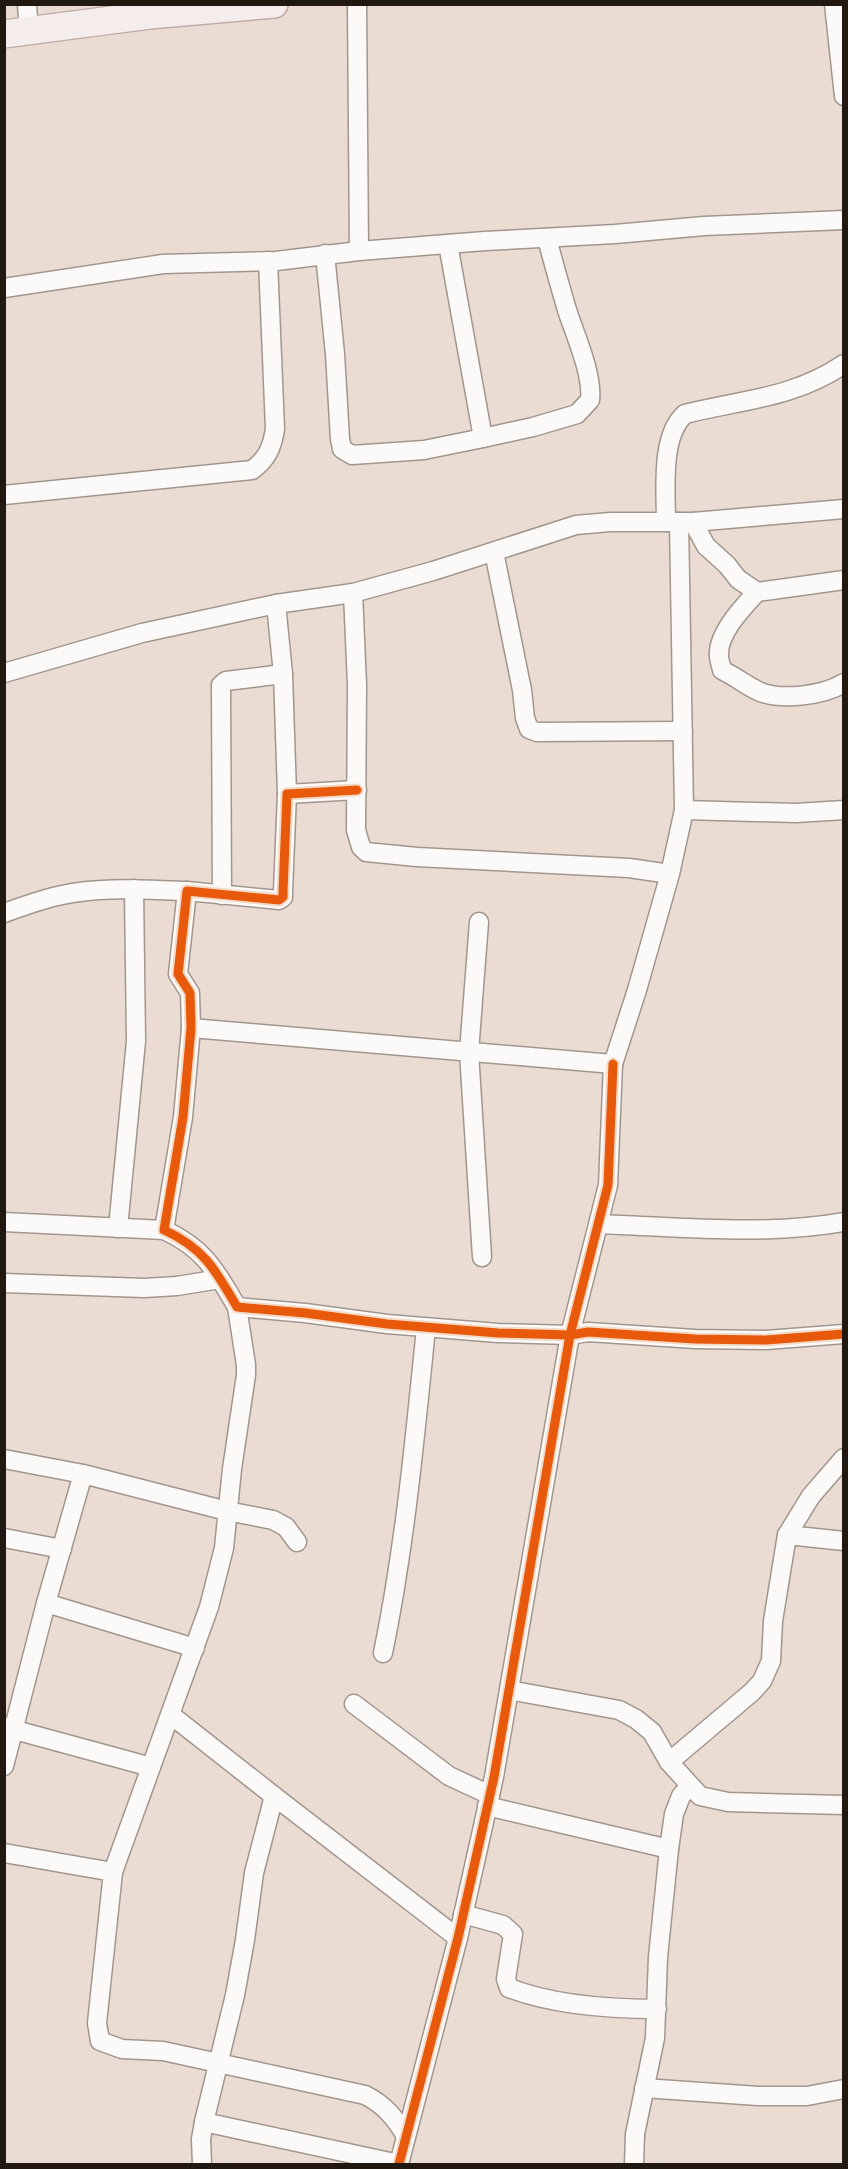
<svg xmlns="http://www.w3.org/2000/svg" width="848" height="2169" font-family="Merriweather,serif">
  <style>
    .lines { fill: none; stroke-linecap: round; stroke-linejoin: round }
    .minor-casing { stroke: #a1968e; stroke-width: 21 }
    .primary-casing { stroke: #bdaca7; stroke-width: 30 }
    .minor { stroke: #fcfaf8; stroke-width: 18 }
    .primary { stroke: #f4edec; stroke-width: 27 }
    .cycleway-casing { stroke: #f4dbc8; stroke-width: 13 }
    .cycleway { stroke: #e8590c; stroke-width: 9 }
  </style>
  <rect width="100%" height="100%" fill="#eadcd2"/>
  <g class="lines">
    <defs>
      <g id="minor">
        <path d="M27,4L29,31"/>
        <path d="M357,4L359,251"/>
        <path d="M834,4L844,96"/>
        <path d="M325,254L335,354L340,439L342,449L352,455L424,450L483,438L448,244"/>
        <path d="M4,288L163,264L276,261L359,251L485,241L615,234L704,226L844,220"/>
        <path d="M483,438L533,427L577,414L590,400C593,374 575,335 567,310C560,286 553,262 547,238"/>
        <path d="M4,495L252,470C267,459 272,448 275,429L268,261"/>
        <path d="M666,522C666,491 660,436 685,414C740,400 795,398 844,364"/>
        <path d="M693,522L706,546L727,565L738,579L757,592C743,607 717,634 719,656C719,660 721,665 722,670C734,676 746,685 758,691C780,701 823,696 844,683"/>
        <path d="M494,552L522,690L525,718L529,729L537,732L683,731"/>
        <path d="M757,592L844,580"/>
        <path d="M353,593L357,685L356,830L361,847L366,852L417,857L629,868L670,874"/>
        <path d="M276,604L283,674L287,794"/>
        <path d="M4,673L142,633L276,604L353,593L433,571L576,525L610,522H693L844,509"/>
        <path d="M357,790L287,794L283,891V897L279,900L187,891L178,974L190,993L191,1028L183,1117L164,1230C204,1248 216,1271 237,1307L305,1313L387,1324L498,1333L570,1335L588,1332L695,1339L766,1340L844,1334"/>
        <path d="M684,810L796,813L844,810"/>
        <path d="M222,895L221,685L226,681L283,674"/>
        <path d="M4,913C24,906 42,899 62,895C102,886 145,890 187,891"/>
        <path d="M479,922L469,1052L482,1257"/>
        <path d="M191,1028L613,1064L637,990L670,874L684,810L679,522"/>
        <path d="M4,1222L164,1230"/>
        <path d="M599,1224C680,1227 763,1236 844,1222"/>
        <path d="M118,1228L136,1041L134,889"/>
        <path d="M4,1283L144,1288L177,1286L220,1279"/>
        <path d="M4,1459L83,1474L227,1511L273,1520L286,1527L297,1542"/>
        <path d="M787,1535L844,1541"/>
        <path d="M4,1538L62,1549"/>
        <path d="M46,1603L195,1648"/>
        <path d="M383,1653C405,1546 415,1437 426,1328"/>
        <path d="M509,1690L619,1710L636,1719L652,1732L669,1762L700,1796L728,1802L844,1805"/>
        <path d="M354,1704L449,1776L490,1795"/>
        <path d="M171,1715L274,1796L458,1938"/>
        <path d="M4,1727L151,1767L209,1607L224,1548L232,1469L246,1375V1365L237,1307"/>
        <path d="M669,1762L752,1692L762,1681L771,1661L773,1621L787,1535L811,1496L844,1458"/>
        <path d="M4,1766L46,1603L83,1474"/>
        <path d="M487,1806L669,1849"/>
        <path d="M4,1853L113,1872L97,2023L100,2041L122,2049L163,2051L365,2095C385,2105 395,2118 406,2136"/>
        <path d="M113,1872L151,1767"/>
        <path d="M463,1914L503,1925L513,1934L506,1979L509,1988C553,2005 610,2009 657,2009"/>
        <path d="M644,2088L758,2096H807L844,2089"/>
        <path d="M204,2122L399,2164"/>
        <path d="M202,2164L201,2139L204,2122L235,1995L245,1940L254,1873L274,1796"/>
        <path d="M399,2164L458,1938L494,1777L570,1335L608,1185L613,1064"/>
        <path d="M634,2164L635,2134L655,2038L658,1957L669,1849L674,1814L681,1796L690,1786"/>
      </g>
      <path id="primary" d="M4,34L150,15L274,4"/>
    </defs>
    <use href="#minor" class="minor-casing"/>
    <use href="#primary" class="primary-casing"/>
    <use href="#minor" class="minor"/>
    <use href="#primary" class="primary"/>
    <defs>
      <g id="cycleway">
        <path d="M357,790L287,794L283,891V897L279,900L187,891L178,974L190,993L191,1028L183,1117L164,1230C204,1248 216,1271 237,1307L305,1313L387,1324L498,1333L570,1335L588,1332L695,1339L766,1340L844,1334"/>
        <path d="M399,2164L458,1938L494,1777L570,1335L608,1185L613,1064"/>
      </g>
    </defs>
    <use href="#cycleway" class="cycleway-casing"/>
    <use href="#cycleway" class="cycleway"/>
  </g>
  <rect width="848" height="2169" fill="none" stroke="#211811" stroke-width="12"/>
</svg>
